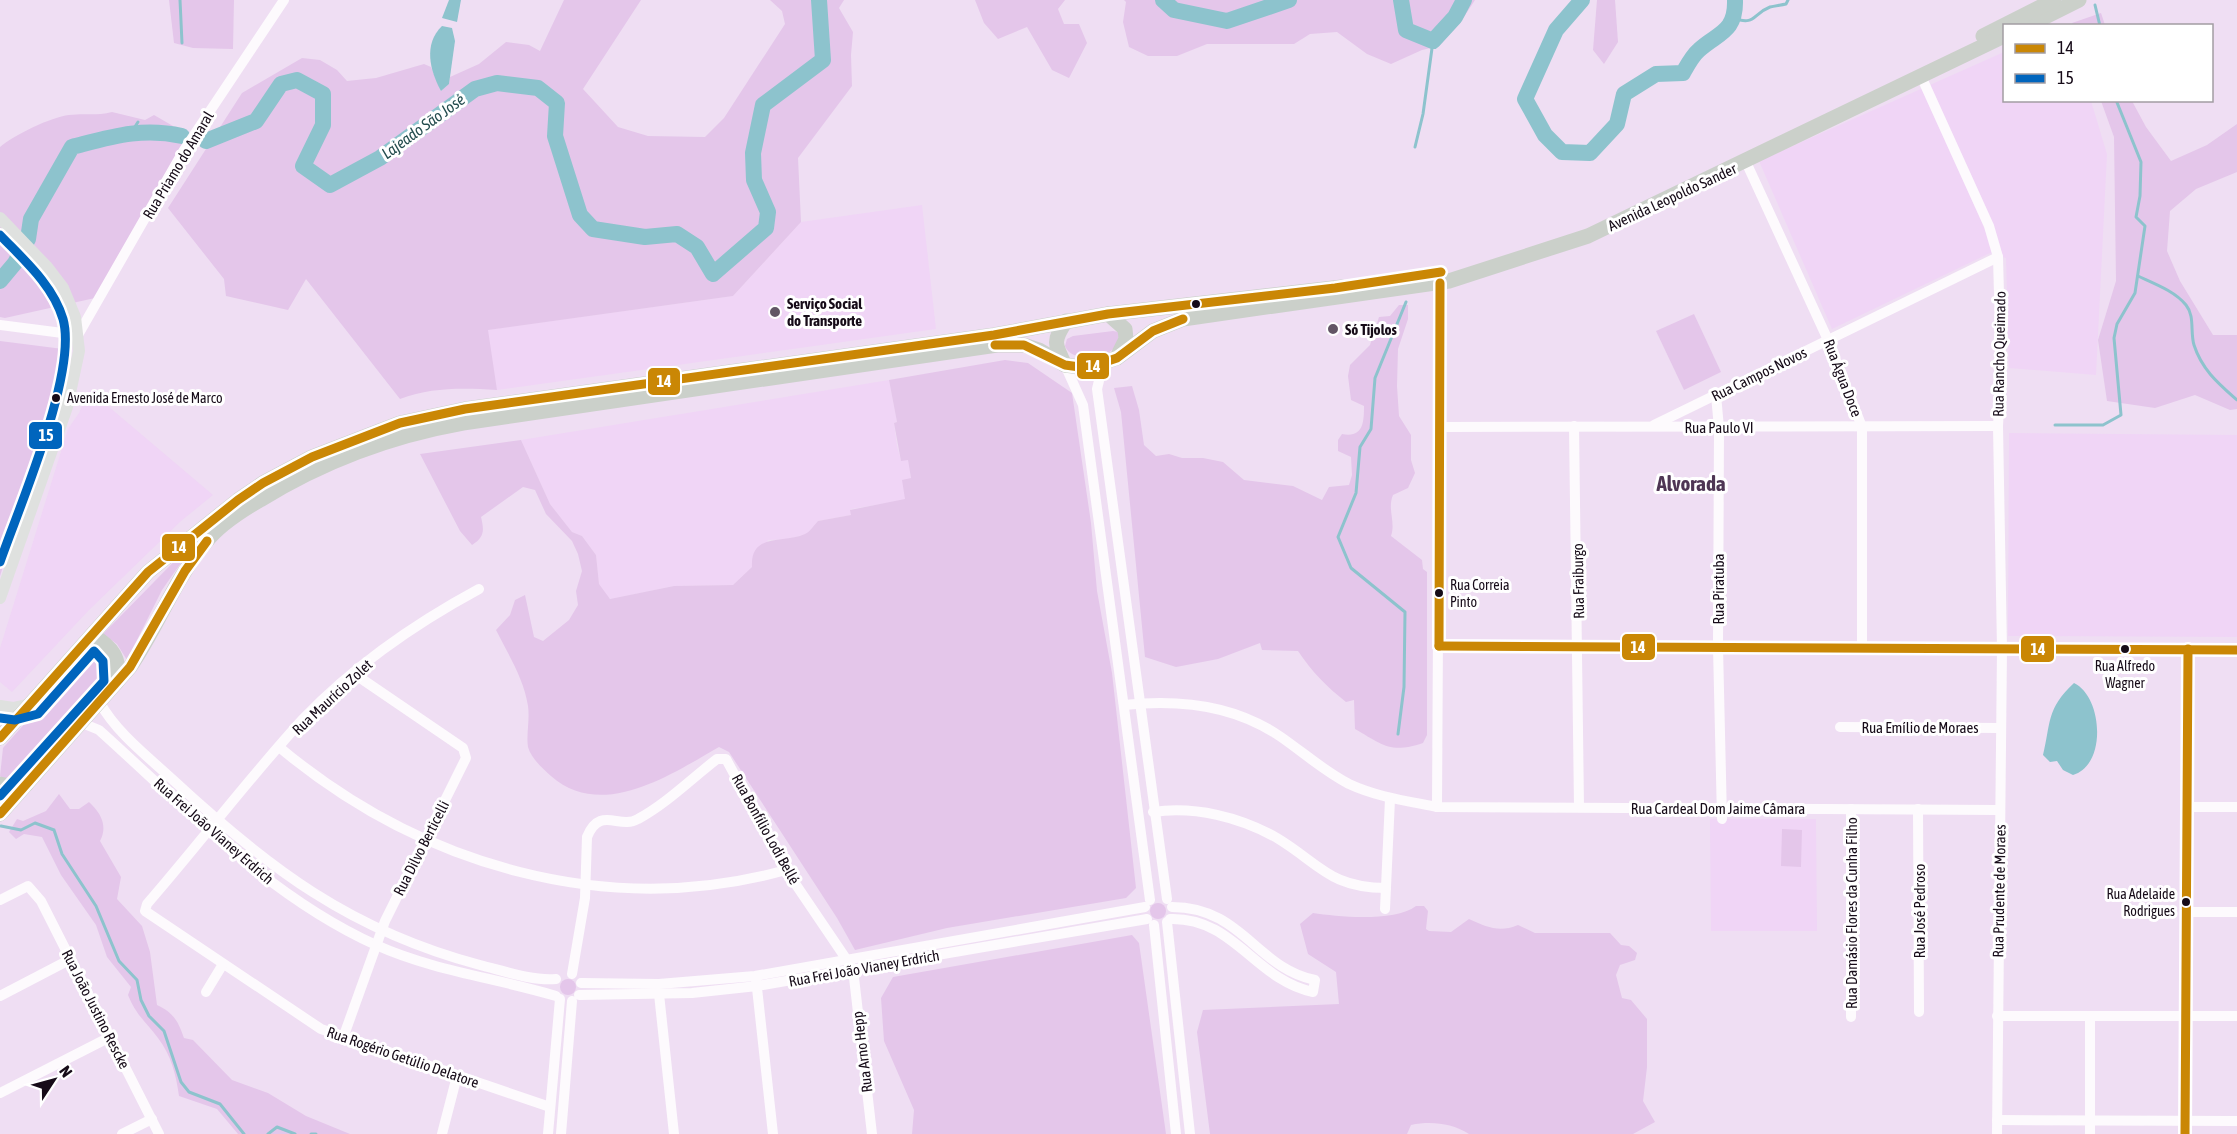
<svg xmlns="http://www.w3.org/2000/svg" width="2237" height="1134" font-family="'Asap Condensed',sans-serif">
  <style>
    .built { fill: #f0d5f6 }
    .green { fill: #e4c6ea }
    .water { fill: #8dc3cd }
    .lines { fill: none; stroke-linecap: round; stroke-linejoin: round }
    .stream { stroke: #8dc3cd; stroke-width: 3 }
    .river { stroke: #8dc3cd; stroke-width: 16 }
    .minor { stroke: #fdfafd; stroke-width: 10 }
    .major { stroke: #dfe1df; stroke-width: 12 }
    .highway { stroke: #cbd0ca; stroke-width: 15 }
    .bus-1-casing { stroke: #fff; stroke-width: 14 }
    .bus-2-casing { stroke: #fff; stroke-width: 14 }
    .bus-1 { stroke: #ca8705; stroke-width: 9 }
    .bus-2 { stroke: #0065bd; stroke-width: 9 }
    .bus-dot { fill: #160b18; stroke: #fff; stroke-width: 2 }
    .poi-dot { fill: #625565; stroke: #fff; stroke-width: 2 }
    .labels { text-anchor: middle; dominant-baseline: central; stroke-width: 6; stroke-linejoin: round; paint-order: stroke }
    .bus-label { font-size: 14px; fill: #160b18; stroke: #fff; text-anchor: start }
    .street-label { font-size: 15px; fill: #160b18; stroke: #fff }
    .poi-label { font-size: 15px; font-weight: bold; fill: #160b18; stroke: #fff; text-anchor: start }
    .water-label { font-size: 16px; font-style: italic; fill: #254d4f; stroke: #fff }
    .district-label { font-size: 21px; font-weight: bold; fill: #4e3554; stroke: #fff }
    .line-badge { stroke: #fff; stroke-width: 2 }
    .badge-label { font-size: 16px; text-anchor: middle; font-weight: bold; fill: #fff }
  </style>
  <rect width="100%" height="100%" fill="#efdef3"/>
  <g class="built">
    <path d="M2004,52V100L2091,101L2107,154L2096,375L2009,368L2006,258L1990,253L1832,329L1759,161Z"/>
    <path d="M922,205L936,329L497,390L487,330L733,296L801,222Z"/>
    <path d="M889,380L897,422L894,423L897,446L901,460L908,459L911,478L905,500L851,509V515L818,521L807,534L788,539L768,540L752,567L733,585L674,586L611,599L605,595L599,584L596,555L582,536L572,532L550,504L521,440Z"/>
    <path d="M89,390L213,495L181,521L89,610L12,692L0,682V648L68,429L79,413Z"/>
    <path d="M2009,433L2237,435V637L2008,636Z"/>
    <path d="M1710,819H1816L1817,931H1711Z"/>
  </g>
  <g class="green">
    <path d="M169,0H234L233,49L193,48L174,43Z"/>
    <path d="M564,0H641L583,89L618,127L648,136L705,137L724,118L785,24L782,11L770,0H844L839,8L853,32L851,55L852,86L798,158L801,222L733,296L488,330L497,390C463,388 432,387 400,399L306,279L288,310L226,296L224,279L168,208L242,93L302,58L320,60L337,70L347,81L376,78L424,64L431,67L441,91L449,84L450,77L479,64L506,42L529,45L540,51Z"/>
    <path d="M975,0H1065L1058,9L1064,24H1079L1087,43L1069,78L1052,70L1027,27L998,39L984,23Z"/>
    <path d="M1124,0H1475L1460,23L1439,46L1422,50L1391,64L1367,54L1337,32L1310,34L1294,44H1207L1177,56H1148L1129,47L1123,22L1126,2Z"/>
    <path d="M1597,0H1615L1618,42L1604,64L1593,50Z"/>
    <path d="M2101,13L2105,25H2073L2072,23Z"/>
    <path d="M2101,101H2132L2146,127L2171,161L2207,145L2237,124V172L2196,189L2170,211L2167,251L2180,281L2213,335H2237V409L2230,410L2195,395L2155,408L2107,401L2098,340L2116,281L2114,137Z"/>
    <path d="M112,112L145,120L154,115L173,126L183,144L95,298L5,318L0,317V147C14,135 51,117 69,115C84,113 97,116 112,112Z"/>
    <path d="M1399,305H1408V319L1398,349L1397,386L1399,416L1411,435V460L1415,473L1408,488L1393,495C1387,509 1396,522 1391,536L1422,560L1423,569L1427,572V735L1423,743C1390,754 1383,745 1355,729L1354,700L1346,702C1327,687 1312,672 1298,651L1262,650L1260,643L1218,659L1176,667L1145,657L1121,412L1114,388L1132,386L1139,410L1144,445L1156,456L1169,454L1182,458H1203L1223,462L1244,480L1293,486L1322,500L1329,487L1349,485L1352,475L1351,457L1338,451V440L1342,434C1363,438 1364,423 1364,406L1351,400L1348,376L1350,365L1370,345L1379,317L1390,316Z"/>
    <path d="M1694,314L1721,372L1684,390L1656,331Z"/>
    <path d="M1113,331L1118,332C1126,358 1073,367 1065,346L1067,339L1073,336Z"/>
    <path d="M0,341L63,349L65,366L0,576Z"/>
    <path d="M1005,360L1028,363L1072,393L1091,523L1097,591L1112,673L1136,888L1126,898L947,928L855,950L837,918L729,752L719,747C670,775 602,821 551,776C543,769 531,758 528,747C526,736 530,719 528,706C524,679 508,654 496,630L510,615L515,600L525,595L534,637L543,641L569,620L578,605L576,591L582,571L578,554L572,541L546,514L535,490L523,487L481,517C484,530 485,537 472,545L460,531L420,454L521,440L550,504L572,532L582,536L596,555L599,584L610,599L674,586L733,585L752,567C750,532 784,544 805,534C810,532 814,525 818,521L851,515L850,510L905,499L902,480L911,478L908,460L901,461L894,423L897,422L889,380Z"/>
    <path d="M202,533L162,590L127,660L117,644L103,634Z"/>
    <path d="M101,651L107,653L111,669L105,680L24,773C15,779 10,783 0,776L3,748L85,656Z"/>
    <path d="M59,794L70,809H79L89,802C101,813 108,826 100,841L121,877L117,899L142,926L150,952L157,1005C174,1013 178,1021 184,1038L193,1040L232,1080L268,1093L306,1116L350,1134H238L217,1109L179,1096C176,1074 171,1055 158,1038C146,1022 136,1015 128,995L131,987L107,957L96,925L61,875L42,837L24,834L16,839L9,832L17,819L23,821L46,811Z"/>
    <path d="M1782,829L1802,830L1801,867L1781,866Z"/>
    <circle cx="1158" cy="911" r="8"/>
    <path d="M1416,906H1424L1428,911L1426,929L1429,931L1451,932L1469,919C1487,927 1499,933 1518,925L1535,933H1610L1621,945L1629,946L1637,953L1635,960L1620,965L1616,975L1622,998L1631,1000L1647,1019V1067L1643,1101L1655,1122L1633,1134H1469C1451,1123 1431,1121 1411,1125L1407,1134H1210L1197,1032L1203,1010L1339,1004L1336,972L1308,954L1300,924L1313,913C1339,917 1395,922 1416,906Z"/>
    <path d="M1132,935L1139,943L1166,1134H912L914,1110L884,1041L881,998L893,977Z"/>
    <circle cx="568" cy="987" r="8"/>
  </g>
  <g class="water">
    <path d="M449,0H461L457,22L442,18Z"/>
    <path d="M442,26L452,28L455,41L449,84L441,91C430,71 423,44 442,26Z"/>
    <path d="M2074,683C2103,697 2107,765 2073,775L2063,770L2057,761L2050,762L2043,755C2051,723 2046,709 2074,683Z"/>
  </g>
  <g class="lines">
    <g class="stream">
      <path d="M180,0L182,43"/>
      <path d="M2095,5L2100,26"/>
      <path d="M1733,18C1756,26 1752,14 1770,7C1775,6 1781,5 1786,4L1788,0"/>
      <path d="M131,133L138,122"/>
      <path d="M1415,147L1423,114L1433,41"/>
      <path d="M2138,276C2153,283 2175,291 2186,305C2195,316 2190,332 2194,345C2202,370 2219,384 2237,400"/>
      <path d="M2055,425H2103L2121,415L2114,338L2117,324L2135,293L2145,226L2136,217L2140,196L2141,162L2116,100"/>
      <path d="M1398,734L1404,687L1405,612L1351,568L1338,537L1356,493L1360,447L1371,429L1375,378L1406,302"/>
      <path d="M1,826L21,830L35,823L54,830L62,854L96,906L119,961L137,980L141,1000L149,1016L164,1031L181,1082L189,1092L220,1104L244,1134"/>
      <path d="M268,1134L277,1127L295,1134"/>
      <path d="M311,1134H316"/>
    </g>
    <g class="river">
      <path d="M1163,0L1174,10L1227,21L1289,0"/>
      <path d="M1401,0L1406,30L1433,41L1455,17L1464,0"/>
      <path d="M1582,0L1556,30L1525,99L1545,135L1562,152L1590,153L1617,124L1624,94L1656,74L1683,73C1687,66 1692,56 1699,50C1717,33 1736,33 1735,0"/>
      <path d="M206,141L256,121L281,84L297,80L323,94V125L303,166L330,185L380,158L475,89L497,83L538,88L557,103L555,136L580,215L593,229L645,237L677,234L697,247L713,274L766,228L768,212L754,180L753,153L763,105L823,60L819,0"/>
      <path d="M0,281L15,263L28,239L31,219L72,147C111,137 141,127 182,136"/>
    </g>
    <g class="minor">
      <path d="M1921,76L1989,226L1998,257L2001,369L1998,426L2002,649L1997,1134"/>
      <path d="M1746,162L1828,340L1862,427V648"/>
      <path d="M0,325L78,335L184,150L284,0"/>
      <path d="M1103,364L1097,389L1167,899"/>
      <path d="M1065,365L1083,405L1150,900"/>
      <path d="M1716,395L1719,428L1718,647L1722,819"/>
      <path d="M1654,425L1998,257"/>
      <path d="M1574,426L1579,807"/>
      <path d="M1441,427L1998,426"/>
      <path d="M479,589C416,623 353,667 303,719C249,778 200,843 147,904L145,911L321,1029L550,1107"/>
      <path d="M1439,646L2237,650"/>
      <path d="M100,703C117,733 146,755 172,779C268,868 351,931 480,965C504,971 532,981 556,979"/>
      <path d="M1124,705C1179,699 1235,705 1281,737C1304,753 1324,771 1349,784C1377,797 1407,801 1437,807L2000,810"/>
      <path d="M82,723L99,730C186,808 268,896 376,945C434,971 496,978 556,996"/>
      <path d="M1840,727L2001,728"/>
      <path d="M279,747C420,865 606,920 786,870"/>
      <path d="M1437,807L1440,283"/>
      <path d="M2187,807H2237"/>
      <path d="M1851,809V1017"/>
      <path d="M1918,809L1919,1012"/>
      <path d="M1153,812C1195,806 1240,817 1277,838C1320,864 1330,888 1386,888"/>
      <path d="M0,900L28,886L41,901L159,1134"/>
      <path d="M1385,909L1390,799"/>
      <path d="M2186,912H2237"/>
      <path d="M1170,919C1234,917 1255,980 1313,992L1315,980C1256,968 1242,907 1172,907"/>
      <path d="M1167,922L1190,1134"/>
      <path d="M1154,925L1176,1134"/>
      <path d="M572,974L585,898L587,837C600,805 619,830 638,819C666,804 691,779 717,759H726L786,870L853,969L872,1134"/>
      <path d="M756,979L773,1134"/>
      <path d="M581,983L659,984L755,976L1145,907"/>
      <path d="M206,992L223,964"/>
      <path d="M659,994L674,1134"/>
      <path d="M579,995L692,993L757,986L1147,919"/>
      <path d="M0,996L71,959"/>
      <path d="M1997,1016H2237"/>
      <path d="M343,1038L385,921L466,758L463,748L353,673"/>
      <path d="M0,1093L110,1037"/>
      <path d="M1997,1120L2237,1121"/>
      <path d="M122,1134L152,1119"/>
      <path d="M442,1134L457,1076"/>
      <path d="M548,1134L560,999"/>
      <path d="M561,1134L572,1001"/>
      <path d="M2090,1134V1016"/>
      <path d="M2185,1134L2188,649"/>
    </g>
    <g class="major">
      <path d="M0,218L47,267L63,288L75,317L79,351L67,407L0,598"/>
      <path d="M0,706L13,708L31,704"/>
    </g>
    <g class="highway">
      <path d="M2027,26L2079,0"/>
      <path d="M1983,36L2054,0"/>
      <path d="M1108,314L1125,329L1126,339L1118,355"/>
      <path d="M1065,365C1054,343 1053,341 1066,321"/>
      <path d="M92,635C112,647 122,658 116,683"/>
      <path d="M0,738L148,572L238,500L263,483L312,457L400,423L465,409L994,335L1108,314L1342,287"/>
      <path d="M0,784L14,787L26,785"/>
      <path d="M0,814L130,667C158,626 174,580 206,542C219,525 241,511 260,500C323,461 390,436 463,423L997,345H1024L1039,350L1065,365L1087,368L1117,358L1153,331L1183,319L1449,281L1588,236L2004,36"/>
    </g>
    <defs>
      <g id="bus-1">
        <path d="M995,345H1024L1065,365L1087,368L1117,358L1153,331L1183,319"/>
        <path d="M1439,646L2237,650"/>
        <path d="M1439,646L1440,283"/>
        <path d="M0,738L148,572L238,500L263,483L312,457L400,423L465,409L994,335L1108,314L1335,288L1441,272"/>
        <path d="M0,814L130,667L185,571L207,541"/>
        <path d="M2185,1134L2188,649"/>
      </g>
      <g id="bus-2">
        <path d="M0,235C24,260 53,285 63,319C78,372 19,507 0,562"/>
        <path d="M0,718L15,720L38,714L94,651L103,661L104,681L0,796"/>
      </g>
    </defs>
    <use href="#bus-1" class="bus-1-casing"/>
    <use href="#bus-2" class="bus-2-casing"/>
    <use href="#bus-1" class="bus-1"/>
    <use href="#bus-2" class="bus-2"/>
  </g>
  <g class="bus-dot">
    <circle cx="1196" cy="304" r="5"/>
    <circle cx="56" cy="398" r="5"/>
    <circle cx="1439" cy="593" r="5"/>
    <circle cx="2125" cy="649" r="5"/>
    <circle cx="2186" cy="902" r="5"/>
  </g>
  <g class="poi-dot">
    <circle cx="775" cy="312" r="6"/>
    <circle cx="1333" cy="329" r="6"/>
  </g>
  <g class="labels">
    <g class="bus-label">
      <text x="67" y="398">Avenida Ernesto José de Marco</text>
      <text x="1450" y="585">Rua Correia<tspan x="1450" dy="17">Pinto</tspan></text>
      <text x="2125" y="666" text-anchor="middle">Rua Alfredo<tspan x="2125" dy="17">Wagner</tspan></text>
      <text x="2175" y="894" text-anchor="end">Rua Adelaide<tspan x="2175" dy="17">Rodrigues</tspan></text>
    </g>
    <g class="street-label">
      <text transform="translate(178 165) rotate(-59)">Rua Priamo do Amaral</text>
      <text transform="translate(1672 197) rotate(-25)">Avenida Leopoldo Sander</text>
      <text transform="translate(1999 354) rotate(-89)">Rua Rancho Queimado</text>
      <text transform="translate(1759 374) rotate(-26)">Rua Campos Novos</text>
      <text transform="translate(1843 378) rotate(69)">Rua Água Doce</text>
      <text x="1719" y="427">Rua Paulo VI</text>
      <text transform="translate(1578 581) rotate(-91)">Rua Fraiburgo</text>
      <text transform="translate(1718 589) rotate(-90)">Rua Piratuba</text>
      <text transform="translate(332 697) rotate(-43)">Rua Maurício Zolet</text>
      <text x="1920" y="727">Rua Emílio de Moraes</text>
      <text x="1718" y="808">Rua Cardeal Dom Jaime Câmara</text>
      <text transform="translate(766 829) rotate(61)">Rua Bonfílio Lodi Bellé</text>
      <text transform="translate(214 831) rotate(41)">Rua Frei João Vianey Erdrich</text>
      <text transform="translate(421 848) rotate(-63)">Rua Dilvo Berticelli</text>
      <text transform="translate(1999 891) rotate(-89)">Rua Prudente de Moraes</text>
      <text transform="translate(1919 911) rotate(-90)">Rua José Pedroso</text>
      <text transform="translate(1851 913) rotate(-90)">Rua Damásio Flores da Cunha Filho</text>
      <text transform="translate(864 968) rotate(-10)">Rua Frei João Vianey Erdrich</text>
      <text transform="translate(96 1009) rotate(63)">Rua João Justino Rescke</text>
      <text transform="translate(862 1052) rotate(-97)">Rua Arno Hepp</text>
      <text transform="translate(403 1057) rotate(19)">Rua Rogério Getúlio Delatore</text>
    </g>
    <g class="poi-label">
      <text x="787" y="303">Serviço Social<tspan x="787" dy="17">do Transporte</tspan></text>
      <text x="1345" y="329">Só Tijolos</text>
    </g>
    <g class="water-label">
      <text transform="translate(423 126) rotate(-36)">Lajeado São José</text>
    </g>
    <g class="district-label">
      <text x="1691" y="483">Alvorada</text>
    </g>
  </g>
  <g class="line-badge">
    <rect x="1076" y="352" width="34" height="28" rx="6" fill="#ca8705"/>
    <rect x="647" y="367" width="34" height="29" rx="6" fill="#ca8705"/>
    <rect x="28" y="421" width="35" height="29" rx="6" fill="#0065bd"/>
    <rect x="161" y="533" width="35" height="29" rx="6" fill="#ca8705"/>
    <rect x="1621" y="633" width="35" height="28" rx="6" fill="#ca8705"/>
    <rect x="2020" y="635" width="35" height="28" rx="6" fill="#ca8705"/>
  </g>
  <g class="badge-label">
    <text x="1093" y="372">14</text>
    <text x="664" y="387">14</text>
    <text x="46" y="441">15</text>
    <text x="179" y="553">14</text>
    <text x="1638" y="653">14</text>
    <text x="2038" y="655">14</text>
  </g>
  <rect x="2003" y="24" width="210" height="78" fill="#ffffff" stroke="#a29da3" stroke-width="1.5"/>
  <rect x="2015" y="44" width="30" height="9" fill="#ca8705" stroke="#a29da3" stroke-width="1.5"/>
  <text x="2057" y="54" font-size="18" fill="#160b18">14</text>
  <rect x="2015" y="74" width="30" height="9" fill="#0065bd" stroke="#a29da3" stroke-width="1.5"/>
  <text x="2057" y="84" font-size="18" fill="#160b18">15</text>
  <g transform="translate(54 1080) rotate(54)" stroke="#ffffff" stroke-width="4.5" paint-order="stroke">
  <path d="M0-4.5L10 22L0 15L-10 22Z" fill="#160b18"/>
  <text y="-9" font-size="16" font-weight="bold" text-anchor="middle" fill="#160b18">N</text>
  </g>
</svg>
